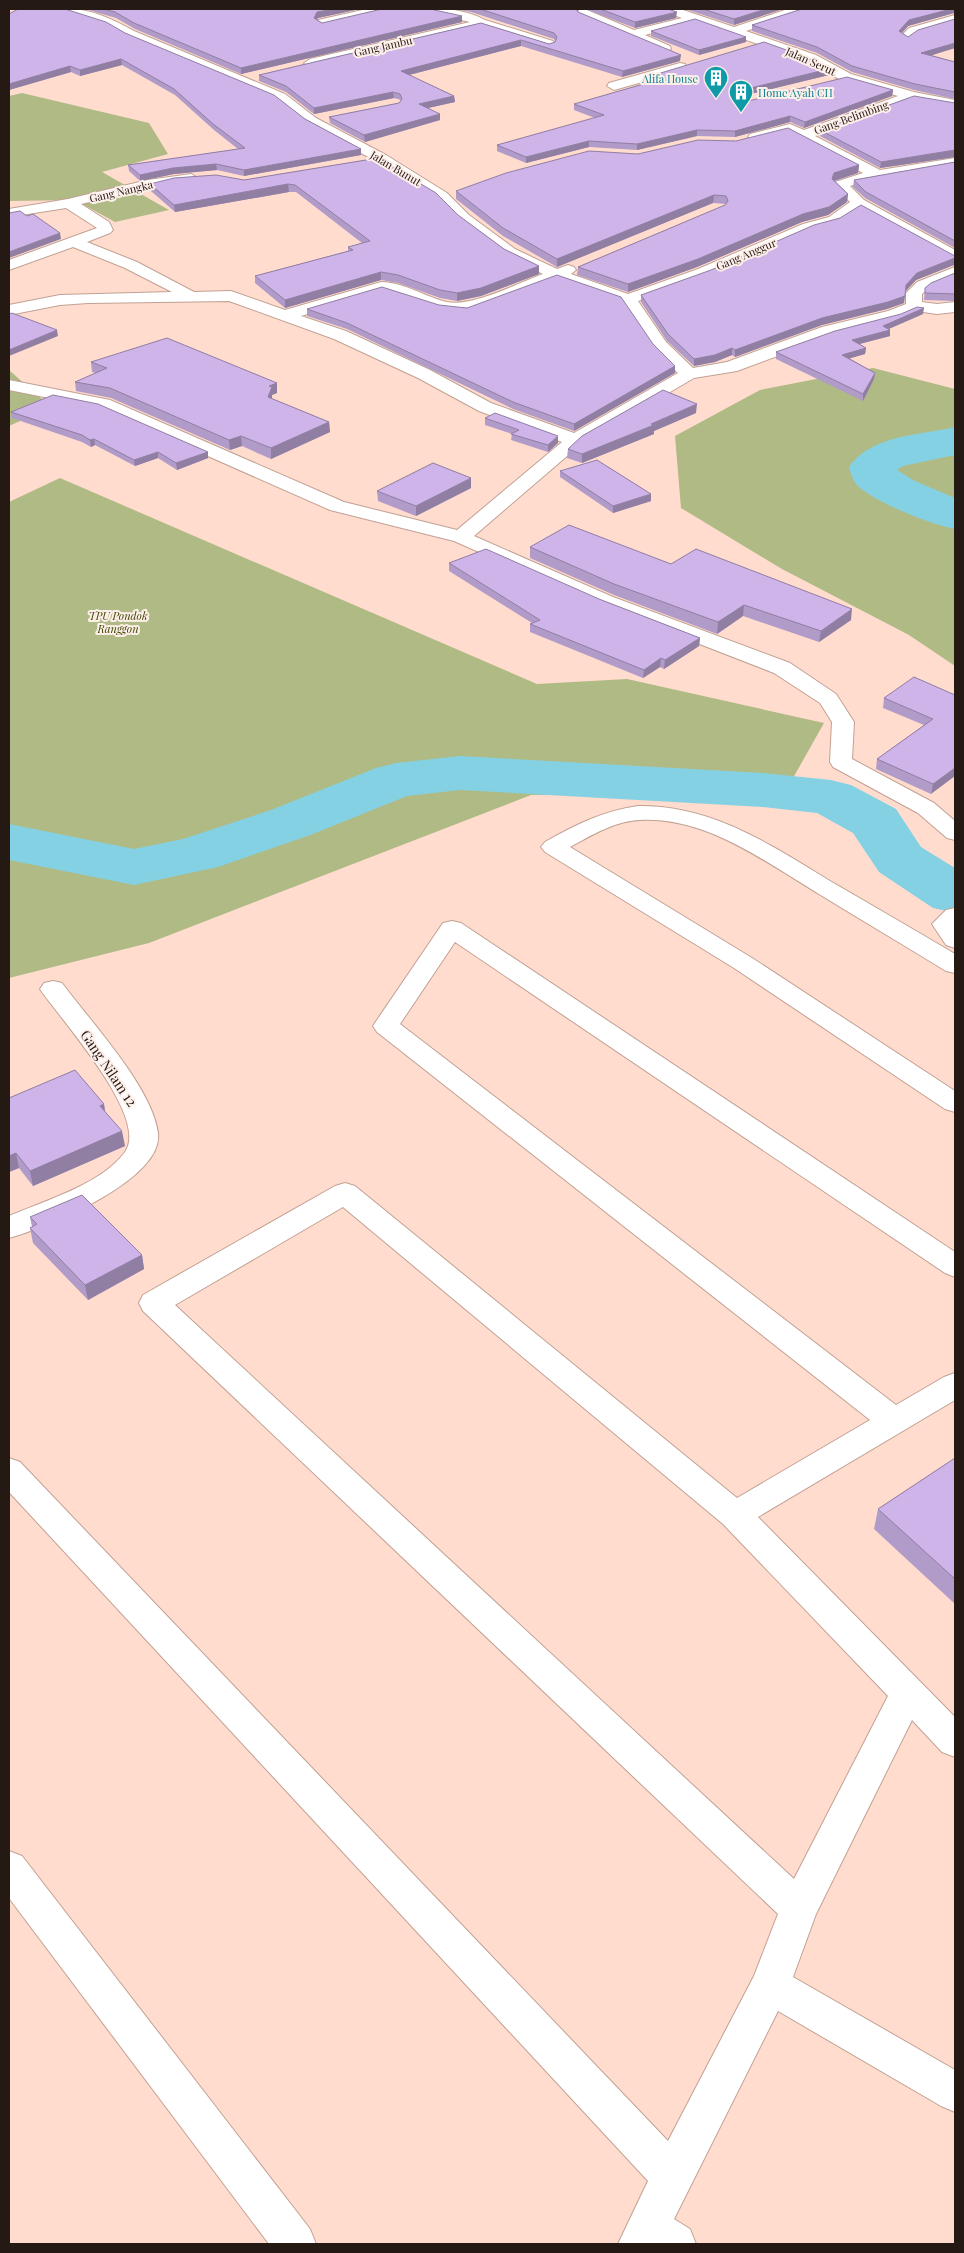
<svg xmlns="http://www.w3.org/2000/svg" width="964" height="2253" font-family="'Playfair Display',serif">
  <style>
    .green { fill: #b0ba84 }
    .lines { fill: none; stroke-linecap: round; stroke-linejoin: round }
    .river { fill: #85d1e4; fill-rule: evenodd }
    .street-casing { stroke: #c1a193; stroke-width: 2 }
    .street { fill: #fff; fill-rule: evenodd }
    .wall { fill: #b19bc8 }
    .shaded-wall { fill: #907ea3 }
    .building { fill: #ceb4e9; stroke: #907ea3 }
    .labels { text-anchor: middle; dominant-baseline: central; stroke-width: 4; stroke-linejoin: round; paint-order: stroke }
    .far-street-label { font-size: 11px; fill: #251914; stroke: #fdefe9 }
    .far-culture-label { font-size: 11px; fill: #0d838f; stroke: #fdefe9; text-anchor: end }
    .far-park-label { font-size: 11px; font-style: italic; fill: #404800; stroke: #fdefe9 }
    .street-label { font-size: 14px; fill: #251914; stroke: #fdefe9 }
  </style>
  <rect width="100%" height="100%" fill="#ffdcce"/>
  <g class="green">
    <path d="M22,93L149,123L168,154L102,172L169,210L115,222L75,200L9,201V96Z"/>
    <path d="M873,368L955,389V666L909,635L782,569L681,508L675,436L760,390Z"/>
    <path d="M9,370L51,407L9,426Z"/>
    <path d="M60,478L537,684L627,679L824,723L784,794L531,795L149,943L9,978V502Z"/>
  </g>
  <g class="lines">
    <g class="river">
      <path d="M955,427V455L903,466L897,470L915,481L955,498V529C930,524 879,504 859,487C853,482 851,474 849,467C871,435 920,435 955,427Z"/>
      <path d="M460,756L763,773L831,780L851,785L896,809L921,847L955,868V913L933,908L879,872L853,833L817,813L763,807L460,790L407,796L313,834L218,867L134,885L9,860V824L134,849L183,839L271,810L376,768L396,763Z"/>
    </g>
    <defs>
      <g id="street">
        <path d="M62,9C88,7 112,19 134,31L285,94L316,118L386,155L447,193L469,215L515,249L557,269L568,265L574,267L576,270L571,274L628,294L698,269L803,224L829,217L850,202L833,185L835,182L863,173L788,133L755,141L748,137L750,134L790,124L804,130L898,96L841,80L806,61L695,22L645,35L670,46L671,49L665,53L579,16L577,13L579,10H587L634,30L682,18L665,12L663,9H680L734,27L788,9H805L803,12L746,31L816,55L851,74L914,92L955,100V108L913,100L815,136L880,170L955,158V166L862,182L850,186L864,200L955,250V261L860,209L839,223L813,230L710,275L638,301L666,342L693,368L727,362L822,327L888,311L906,304V293L917,282L955,267V278L929,288L922,294V302L937,304L955,302V312L937,314L916,311L900,318L834,335L737,371L694,378L581,444L474,536L613,597L790,663L836,694L854,722L852,759L934,803L955,821V840L947,838L918,813L833,767L830,762L832,722L820,703L774,673L599,605L454,541L330,510L99,408L9,390V380L110,400L344,502L457,530L562,442L479,411L418,378L334,339L229,301L88,303L60,305L9,315V305L60,295L172,292L125,268L73,247L9,270V260L97,228L66,208L9,217V209L68,199L148,180L191,174L198,178L196,181L148,188L81,204L109,222L113,230L110,233L87,242L137,262L194,292L231,291L285,310L381,282C404,282 425,297 447,302C472,307 518,283 543,274L505,255L459,221L437,199L376,161L306,124L275,100L126,37L107,26L64,12ZM556,280L622,302L654,350L678,373L574,433L491,403L430,370L346,331L301,316L382,292L440,310L466,313Z"/>
        <path d="M367,9H387L385,12L322,27L316,23L318,20Z"/>
        <path d="M425,9C446,8 467,10 485,20L553,41L555,44L549,48L481,27L310,67L304,63L310,59L470,22L427,12Z"/>
        <path d="M955,15V23L917,34L906,41L900,37L909,28Z"/>
        <path d="M680,63L685,64L686,67L685,70L614,90L607,86L609,83Z"/>
        <path d="M638,806C712,805 769,844 830,881C872,905 914,930 955,954V973L946,971C904,945 861,920 819,894C764,861 707,817 640,820C615,821 592,835 570,847L752,958L955,1091V1112L945,1109L734,968L545,852L541,847L545,842C575,825 603,811 638,806Z"/>
        <path d="M955,908V948L946,945L932,924L946,910Z"/>
        <path d="M452,921L461,923L955,1252V1277L945,1273L455,942L400,1024L896,1405L944,1377L955,1373V1400L758,1517L955,1717V1757L942,1752L912,1720L816,1914L793,1977L955,2070V2112L941,2106L778,2011L674,2219L690,2229L696,2244H618L648,2181L9,1492V1458L20,1462L668,2141L754,1976L778,1914L143,1311L139,1303L143,1295L335,1186L345,1183L355,1186L737,1498L870,1420L377,1032L373,1026L377,1020L443,923ZM343,1207L723,1524L888,1696L794,1879L175,1305Z"/>
        <path d="M53,981L62,983C90,1021 152,1087 158,1133C164,1180 45,1228 9,1238V1216C44,1201 102,1184 125,1152C150,1117 60,1019 40,989L44,983Z"/>
        <path d="M9,1851L22,1856L310,2229L316,2244H269L9,1898Z"/>
      </g>
    </defs>
    <use href="#street" class="street-casing"/>
    <use href="#street" class="street"/>
  </g>
  <g class="wall">
    <path d="M85,9H360L318,18L317,19L322,23L462,22L241,74L135,29L116,18Z"/>
    <path d="M454,9H580L578,11V12L680,61L622,77L521,46L409,75L454,96L455,102L428,108L440,120L365,142L330,123L329,117L399,103L401,100L394,98L314,114L286,92L259,81V75L481,23L549,44L555,42V41L554,39L471,12Z"/>
    <path d="M585,9H668L676,18L635,28Z"/>
    <path d="M685,9H783L734,25Z"/>
    <path d="M802,9H955V14L954,13L908,26L902,33L908,37L955,48L931,55L955,62V99L914,90L852,72L817,53L752,31V25Z"/>
    <path d="M9,14L125,33L305,119L361,149V155L244,176L217,170L174,174L140,181L129,171L128,165L238,149L214,130L175,95L122,65L80,76L71,72L9,90Z"/>
    <path d="M651,31L746,42L699,55L651,36Z"/>
    <path d="M829,75L734,98L733,100L734,102L740,103L893,90L892,96L804,128L790,122L735,137L697,136L637,150L589,147L526,163L497,151V145L595,118L574,110V104L643,84L644,78Z"/>
    <path d="M955,103V157L880,168L820,136V130Z"/>
    <path d="M638,154L859,165L858,173L835,181L848,194L847,202L828,215L802,222L697,267L628,292L577,275L578,267L725,205L726,204L713,203L557,267L503,236L456,199V191Z"/>
    <path d="M378,158L504,249L539,266V274L481,296L457,301L440,298L398,283L381,280L285,308L255,283V276L348,251V247L362,243L296,192H289L175,212L151,191L150,184L244,180Z"/>
    <path d="M955,162V248L865,198L853,187L854,180Z"/>
    <path d="M955,256V266L954,265L916,280L905,291L904,303L887,309L822,325L735,357L732,355L715,362L694,366L667,341L641,302V295Z"/>
    <path d="M955,273V301L924,300L925,288Z"/>
    <path d="M439,305L653,344L675,373L574,431L513,409L347,329L307,316V309Z"/>
    <path d="M923,314L888,329L890,330V336L859,344L866,348L865,354L849,358L875,373L874,379L863,401L776,359V352Z"/>
    <path d="M91,362L277,393L272,395V399L329,422L330,432L271,459L242,446L230,450L111,398L76,391L75,382L96,373L92,372Z"/>
    <path d="M11,412L208,458L177,470L158,458L135,466L95,445L91,447L82,442L12,418Z"/>
    <path d="M696,413L654,431V434L582,463L567,458L568,449Z"/>
    <path d="M485,418L558,443L548,452L511,440L512,434L485,425Z"/>
    <path d="M560,471L651,501L613,513L560,477Z"/>
    <path d="M471,488L416,516L378,501L377,491Z"/>
    <path d="M530,547L671,564L851,620L819,642L743,616L717,634L614,595L530,558Z"/>
    <path d="M449,563L599,599L700,638L699,646L664,669L660,667L643,678L530,632V624L532,623L449,571Z"/>
    <path d="M955,695L931,794L876,769L877,759L924,725L883,708L884,698Z"/>
    <path d="M9,1098L104,1104L105,1112L125,1146L33,1186L19,1168L9,1172Z"/>
    <path d="M30,1217L142,1255L144,1269L88,1300L33,1243L30,1228L32,1227Z"/>
    <path d="M955,1458V1604L874,1529L878,1509Z"/>
  </g>
  <g class="shaded-wall">
    <path d="M334,9H360L318,18L314,23V18L317,12Z"/>
    <path d="M766,9H783L734,25V19Z"/>
    <path d="M951,9H955L954,13L908,26L898,37L899,31L909,20Z"/>
    <path d="M677,12L676,18L635,28V22Z"/>
    <path d="M462,16V22L241,74V68Z"/>
    <path d="M746,37V42L699,55V50Z"/>
    <path d="M521,40V46L401,77V71Z"/>
    <path d="M955,43V48L920,59L921,53Z"/>
    <path d="M681,55L680,61L622,77L623,71Z"/>
    <path d="M121,59L122,65L80,76V70Z"/>
    <path d="M70,66L71,72L9,90V84Z"/>
    <path d="M829,69V75L734,98L730,104L731,98L734,92Z"/>
    <path d="M893,90L892,96L804,128L805,122Z"/>
    <path d="M393,92L394,98L314,114V108Z"/>
    <path d="M454,96L455,102L419,110V104Z"/>
    <path d="M440,114V120L365,142L364,135Z"/>
    <path d="M790,116V122L735,137V131Z"/>
    <path d="M697,130V136L637,150V144Z"/>
    <path d="M589,141V147L526,163V157Z"/>
    <path d="M361,149V155L244,176V170Z"/>
    <path d="M955,150V157L880,168L881,162Z"/>
    <path d="M216,164L217,170L174,174L140,181V175L173,168Z"/>
    <path d="M859,165L858,173L833,181L832,179L834,173Z"/>
    <path d="M288,184L289,192L175,212L174,205Z"/>
    <path d="M848,194L847,202L828,215L802,222L697,267L628,292V284Z"/>
    <path d="M714,195L713,203L557,267V259Z"/>
    <path d="M60,233L61,239L9,258V252Z"/>
    <path d="M955,258L954,265L916,280L905,292L906,285L917,273Z"/>
    <path d="M539,266V274L481,296L457,301V293Z"/>
    <path d="M381,272V280L285,308V300Z"/>
    <path d="M905,296L904,303L887,309L822,325L735,357V350L822,318Z"/>
    <path d="M924,308L923,314L882,332L883,326Z"/>
    <path d="M57,330L58,336L9,356V350Z"/>
    <path d="M890,330V336L852,346V340Z"/>
    <path d="M732,348V355L715,362L694,366V359Z"/>
    <path d="M866,348L865,354L841,361L842,355Z"/>
    <path d="M675,366V373L574,431V424Z"/>
    <path d="M875,373L874,379L863,401V394Z"/>
    <path d="M277,383V393L272,395V397L269,407L268,397L269,386Z"/>
    <path d="M697,404L696,413L654,431V434L582,463V454Z"/>
    <path d="M329,422L330,432L271,459V448Z"/>
    <path d="M241,436L242,446L230,450L229,440Z"/>
    <path d="M558,436V443L548,452V445Z"/>
    <path d="M94,439L95,445L91,447L90,440Z"/>
    <path d="M158,452V458L135,466L134,460Z"/>
    <path d="M208,452V458L177,470L176,463Z"/>
    <path d="M471,478V488L416,516V506Z"/>
    <path d="M651,494V501L613,513V506Z"/>
    <path d="M744,605L743,616L717,634L718,622Z"/>
    <path d="M852,609L851,620L819,642L821,631Z"/>
    <path d="M700,638L699,646L664,669L665,660Z"/>
    <path d="M661,658L660,667L643,678L644,670Z"/>
    <path d="M955,768V776L931,794L933,784Z"/>
    <path d="M104,1104L106,1119L100,1106Z"/>
    <path d="M122,1131L125,1146L33,1186L30,1171Z"/>
    <path d="M16,1153L19,1168L9,1172V1156Z"/>
    <path d="M142,1255L144,1269L88,1300L85,1285Z"/>
  </g>
  <g class="building">
    <path d="M18,9H65L106,22L125,33L274,95L305,119L361,149L244,170L216,164L173,168L140,175L128,165L245,148L213,124L174,89L121,59L80,70L70,66L9,84V14Z"/>
    <path d="M103,9H334L317,12L314,18L322,23L382,9H430L462,16L241,68L134,23L115,12Z"/>
    <path d="M480,9H576L578,12L681,55L623,71L521,40L401,71L454,96L419,104L440,114L364,135L329,117L399,103L402,99L400,94L393,92L314,108L286,86L259,75L481,23L549,44L555,42L557,37L554,33Z"/>
    <path d="M600,9H668L677,12L635,22Z"/>
    <path d="M703,9H766L734,19Z"/>
    <path d="M802,9H951L909,20L899,31L908,37L918,30L955,19V43L921,53L955,62V92L915,84L852,66L817,47L752,25Z"/>
    <path d="M695,19L746,37L699,50L651,31Z"/>
    <path d="M764,42L806,57L829,69L734,92L731,98L734,102L740,103L847,77L893,90L805,122L790,116L735,131L697,130L637,144L589,141L526,157L497,145L604,115L574,104L654,81L644,78Z"/>
    <path d="M914,96L955,103V150L881,162L820,130Z"/>
    <path d="M788,128L859,165L834,173L832,179L848,194L829,207L803,214L698,259L628,284L578,267L725,205L728,201L726,196L714,195L557,259L503,228L456,191L506,173L589,151L638,154L698,140L736,141Z"/>
    <path d="M378,158L436,193L458,215L504,249L539,266L481,288L457,293L440,290L398,275L381,272L285,300L255,276L353,250L348,247L370,241L295,185L288,184L174,205L150,184L174,178L216,175L244,180Z"/>
    <path d="M955,162V241L866,192L854,180Z"/>
    <path d="M861,205L955,256V258L917,273L906,285L905,296L888,302L822,318L735,350L732,348L715,355L694,359L668,334L641,295L711,270L814,225L840,218Z"/>
    <path d="M20,211L27,216L33,214L60,233L9,252V213Z"/>
    <path d="M955,273V294L925,293V288L931,283Z"/>
    <path d="M557,275L621,297L653,344L675,366L574,424L513,402L347,323L307,309L382,287L439,305L467,308Z"/>
    <path d="M917,307L924,308L883,326L890,330L852,340L866,348L842,355L875,373L863,394L776,352L835,331L901,314Z"/>
    <path d="M12,313L57,330L9,350V314Z"/>
    <path d="M167,338L277,383L269,386L272,387L268,397L329,422L271,448L241,436L229,440L110,388L75,382L107,368L91,362Z"/>
    <path d="M663,390L697,404L651,424L654,425L582,454L568,449L582,436Z"/>
    <path d="M53,395L98,404L208,452L176,463L158,452L134,460L94,439L90,440L82,435L11,412Z"/>
    <path d="M495,413L558,436L548,445L511,434L519,430L485,418Z"/>
    <path d="M597,460L651,494L613,506L560,471Z"/>
    <path d="M433,463L471,478L416,506L377,491Z"/>
    <path d="M569,525L671,564L696,549L852,609L821,631L744,605L718,622L614,584L530,547Z"/>
    <path d="M486,549L599,599L700,638L665,660L661,658L644,670L530,624L540,620L449,563Z"/>
    <path d="M914,677L955,695V768L933,784L877,759L933,719L884,698Z"/>
    <path d="M75,1070L104,1104L100,1106L122,1131L30,1171L16,1153L9,1156V1098Z"/>
    <path d="M82,1195L142,1255L85,1285L30,1228L37,1224L30,1217Z"/>
    <path d="M955,1458V1579L878,1509Z"/>
  </g>
  <defs>
    <symbol id="building-pin" viewBox="-11 -11 22 30"><path d="M0 17L-7.5 6A9.5 9.5 0 1 1 7.5 6Z" fill="#0f9aa8" stroke="#fdefe9"/><path d="M-4-6H4V6H1V3H-1V6H-4ZM-2.5-4.3h1.7v1.8h-1.7ZM.8-4.3h1.7v1.8H.8ZM-2.5-1h1.7V.8h-1.7ZM.8-1h1.7V.8H.8Z" fill="#fff"/></symbol>
  </defs>
  <g fill-rule="evenodd">
    <use href="#building-pin" x="702" y="64" width="28" height="38"/>
    <use href="#building-pin" x="727" y="78" width="28" height="38"/>
  </g>
  <g class="labels">
    <g class="far-street-label">
      <text transform="translate(383 46) rotate(-13)">Gang Jambu</text>
      <text transform="translate(811 61) rotate(24)">Jalan Serut</text>
      <text transform="translate(851 117) rotate(-20)">Gang Belimbing</text>
      <text transform="translate(396 168) rotate(31)">Jalan Bunut</text>
      <text transform="translate(121 191) rotate(-13)">Gang Nangka</text>
      <text transform="translate(746 254) rotate(-23)">Gang Anggur</text>
    </g>
    <g class="far-culture-label">
      <text x="698" y="78">Alifa House</text>
      <text x="758" y="92" text-anchor="start">Home Ayah CH</text>
    </g>
    <g class="far-park-label">
      <text x="118" y="615">TPU Pondok<tspan x="118" dy="13">Ranggon</tspan></text>
    </g>
    <g class="street-label">
      <text transform="translate(109 1068) rotate(56)">Gang Nilam 12</text>
    </g>
  </g>
  <rect width="964" height="2253" fill="none" stroke="#251914" stroke-width="20"/>
</svg>
